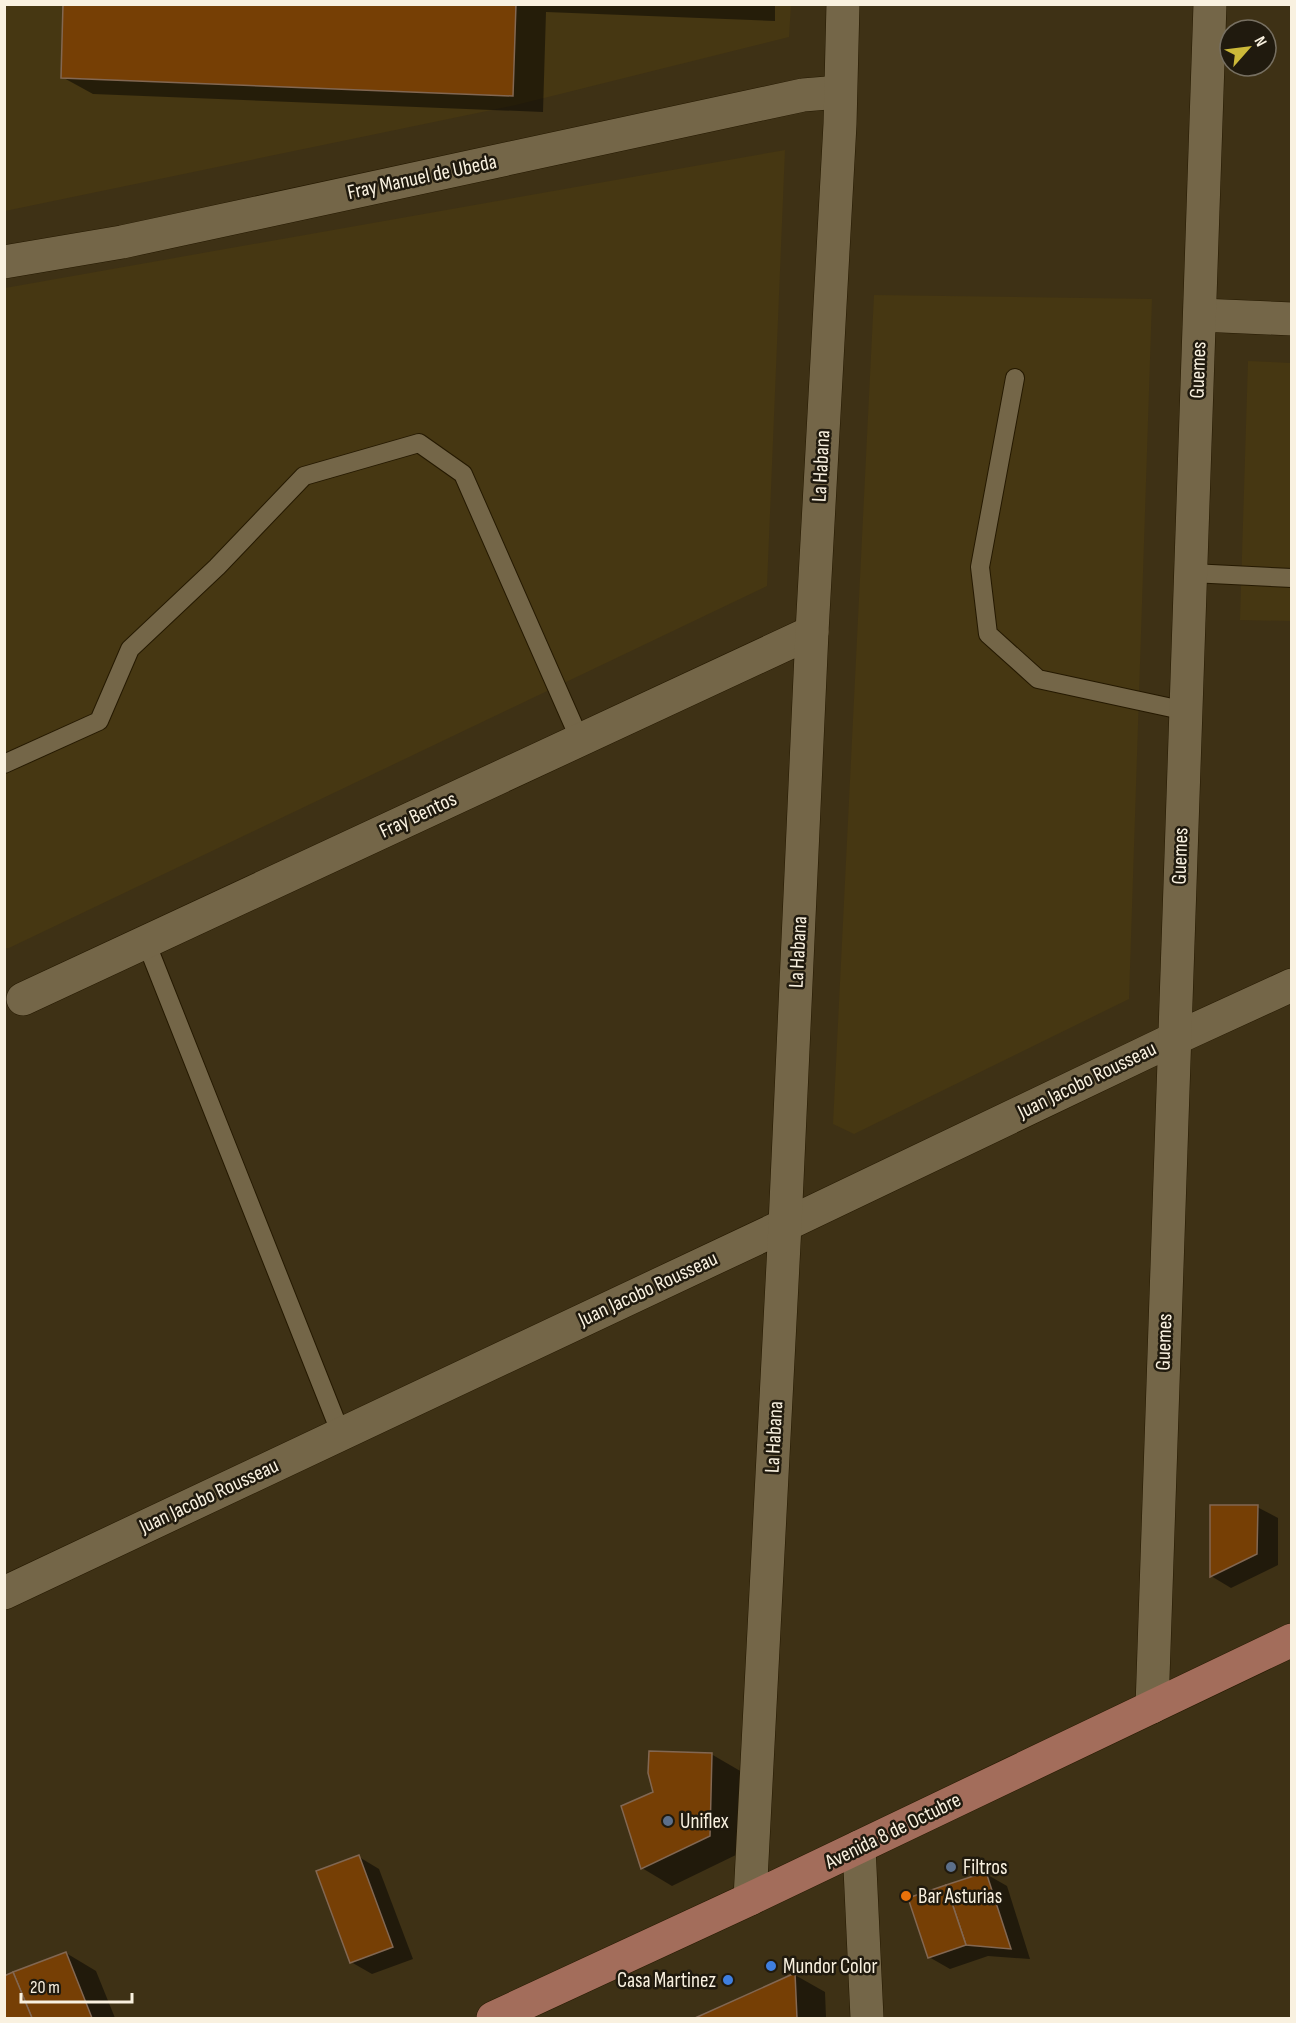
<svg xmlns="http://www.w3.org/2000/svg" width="1296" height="2023" font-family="'Sofia Sans Condensed',sans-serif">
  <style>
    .built { fill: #463712 }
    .shadow { fill: #0007 }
    .building { fill: #763f05; stroke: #826752; stroke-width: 1.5 }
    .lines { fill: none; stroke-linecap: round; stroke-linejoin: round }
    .lane-casing { stroke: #251900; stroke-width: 20 }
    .street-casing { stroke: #251900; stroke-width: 34 }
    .primary-casing { stroke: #251900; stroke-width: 34 }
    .lane { stroke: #746648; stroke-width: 18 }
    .street { stroke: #746648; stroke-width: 33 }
    .primary { stroke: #a36d5b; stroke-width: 33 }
    .service-dot { fill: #5c6f8a; stroke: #201a0e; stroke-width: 2 }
    .food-dot { fill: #e8710a; stroke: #201a0e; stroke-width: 2 }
    .shop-dot { fill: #3f7fe0; stroke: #201a0e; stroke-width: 2 }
    .labels { text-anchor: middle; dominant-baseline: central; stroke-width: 5; stroke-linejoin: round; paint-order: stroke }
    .street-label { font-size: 21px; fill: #f9f1e0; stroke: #201a0e }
    .poi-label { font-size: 21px; fill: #f9f1e0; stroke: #201a0e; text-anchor: start }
  </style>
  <rect width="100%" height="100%" fill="#3e3115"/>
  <g class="built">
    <path d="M5,5H791L789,37L516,105L5,211Z"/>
    <path d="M785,150L767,586L9,948H5V288Z"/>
    <path d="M874,295L1152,299L1129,999L854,1134L833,1124Z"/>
    <path d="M1248,361L1291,363V621L1240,620Z"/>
  </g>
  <g class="shadow">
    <path d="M65,4H775V21L546,12L543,112L93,94L62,77Z"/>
    <path d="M1257,1507L1278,1518V1565L1231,1588L1211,1576Z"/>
    <path d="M711,1754L742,1772L740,1853L672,1886L642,1868Z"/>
    <path d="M359,1857L379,1869L413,1959L372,1974L351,1962Z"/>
    <path d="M986,1874L1007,1886L1030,1959L988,1956L950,1969L929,1957Z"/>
    <path d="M66,1953L96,1971L115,2018H4V1978Z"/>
    <path d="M795,1975L825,1992L826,2018H698Z"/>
  </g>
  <g class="building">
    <path d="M63,4H516L513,96L61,78Z"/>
    <path d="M1210,1505H1258L1257,1554L1210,1577Z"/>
    <path d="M649,1751L712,1753L710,1836L641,1869L621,1806L653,1792L648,1773Z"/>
    <path d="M359,1855L393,1947L350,1963L316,1871Z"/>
    <path d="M986,1872L1011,1949L966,1945L946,1885Z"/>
    <path d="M946,1885L966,1945L928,1958L908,1898Z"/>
    <path d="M66,1952L92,2018H32L13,1972Z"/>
    <path d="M13,1972L32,2018H4V1976Z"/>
    <path d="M795,1973L797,2018H695Z"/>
  </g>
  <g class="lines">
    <defs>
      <g id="lane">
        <path d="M1015,378L980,567L988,634L1038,679L1186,711"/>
        <path d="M1191,573L1292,578"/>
        <path d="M4,764L99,721L130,649L217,567L304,476L419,443L463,474L580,740"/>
        <path d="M146,942L341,1434"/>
      </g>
      <g id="street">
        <path d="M4,262L122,242L803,95L840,92"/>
        <path d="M1200,315L1292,319"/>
        <path d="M23,999L812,632"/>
        <path d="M4,1593L785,1225L1174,1039L1292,985"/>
        <path d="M1152,1707L1210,4"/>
        <path d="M859,1847L867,2018"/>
        <path d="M750,1899L785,1225L812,632L840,124L843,4"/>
      </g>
      <path id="primary" d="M493,2018L750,1899L1292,1640"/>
    </defs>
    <use href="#lane" class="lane-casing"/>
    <use href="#street" class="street-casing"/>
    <use href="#primary" class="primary-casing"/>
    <use href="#lane" class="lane"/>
    <use href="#street" class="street"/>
    <use href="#primary" class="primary"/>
  </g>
  <g class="service-dot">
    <circle cx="668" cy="1821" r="6"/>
    <circle cx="951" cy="1867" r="6"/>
  </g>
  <circle class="food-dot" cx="906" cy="1896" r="6"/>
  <g class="shop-dot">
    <circle cx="771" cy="1966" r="6"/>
    <circle cx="728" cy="1980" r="6"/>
  </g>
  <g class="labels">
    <g class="street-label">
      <text transform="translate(422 177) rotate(-12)">Fray Manuel de Ubeda</text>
      <text transform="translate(1198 370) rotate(-88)">Guemes</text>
      <text transform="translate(821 466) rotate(-87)">La Habana</text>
      <text transform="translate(418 815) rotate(-25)">Fray Bentos</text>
      <text transform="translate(1180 856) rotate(-88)">Guemes</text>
      <text transform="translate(798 952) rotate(-87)">La Habana</text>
      <text transform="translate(1087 1080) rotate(-26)">Juan Jacobo Rousseau</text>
      <text transform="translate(648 1289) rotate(-25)">Juan Jacobo Rousseau</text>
      <text transform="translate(1164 1342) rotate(-88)">Guemes</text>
      <text transform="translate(774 1437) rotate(-87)">La Habana</text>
      <text transform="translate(209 1496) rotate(-25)">Juan Jacobo Rousseau</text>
      <text transform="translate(893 1831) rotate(-26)">Avenida 8 de Octubre</text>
    </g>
    <g class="poi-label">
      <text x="680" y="1821">Uniflex</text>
      <text x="963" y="1867">Filtros</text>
      <text x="918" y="1896">Bar Asturias</text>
      <text x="783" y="1966">Mundor Color</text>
      <text x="716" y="1980" text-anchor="end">Casa Martinez</text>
    </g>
  </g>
  <rect width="1296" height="2023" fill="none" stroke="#f9f1e0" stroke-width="12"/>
  <g transform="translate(1248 48) rotate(62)"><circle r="28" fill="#201a0e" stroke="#777062" stroke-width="1.5"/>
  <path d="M0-4.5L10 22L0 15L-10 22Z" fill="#ccb939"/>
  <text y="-9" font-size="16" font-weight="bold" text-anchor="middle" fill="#f9f1e0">N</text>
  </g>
  <path d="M21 1993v9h111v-9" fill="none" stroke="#f9f1e0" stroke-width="3"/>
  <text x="30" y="1993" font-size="18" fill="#f9f1e0" stroke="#201a0e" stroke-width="4.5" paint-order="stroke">20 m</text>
</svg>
